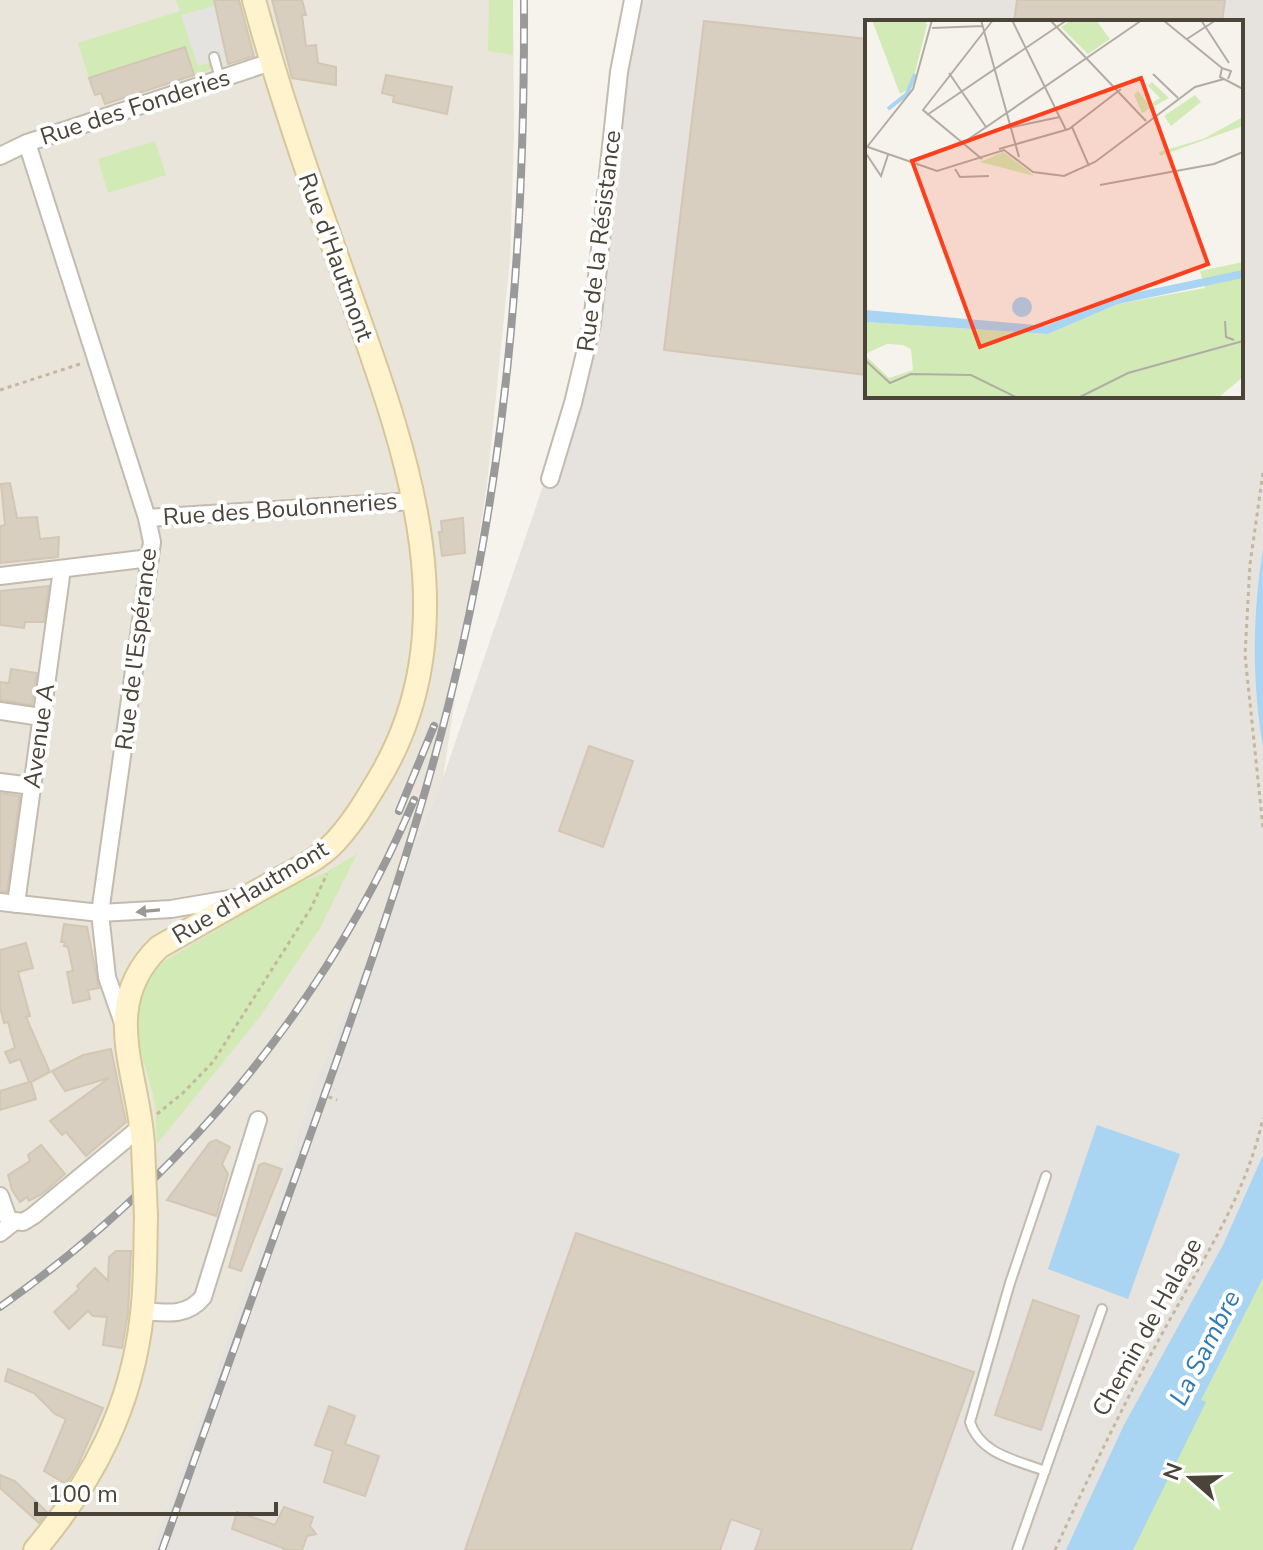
<svg xmlns="http://www.w3.org/2000/svg" width="1263" height="1550" font-family="'Nunito Sans',sans-serif">
  <style>
    .residential { fill: #eae5da }
    .industrial { fill: #e6e2dd; fill-rule: evenodd }
    .green { fill: #d2eab5 }
    .parking { fill: #e5e3e0 }
    .water { fill: #a9d4f2 }
    .building { fill: #d8cfc1; stroke: #d3c7b4; stroke-width: 2 }
    .lines { fill: none; stroke-linecap: round; stroke-linejoin: round }
    .lane-casing { stroke: #c2bbae; stroke-width: 12 }
    .street-casing { stroke: #c2bbae; stroke-width: 20 }
    .secondary-casing { stroke: #d6c79b; stroke-width: 26 }
    .path { stroke: #c4b79f; stroke-width: 3; stroke-dasharray: 4 4; stroke-linecap: butt }
    .lane { stroke: #fff; stroke-width: 8 }
    .street { stroke: #fff; stroke-width: 16 }
    .secondary { stroke: #fff3cd; stroke-width: 22 }
    .rail-casing { stroke: #9a9a9a; stroke-width: 8 }
    .rail { stroke: #fff; stroke-width: 5; stroke-dasharray: 15; stroke-linecap: butt }
    .secondary-bridge-casing { stroke: #d6c79b; stroke-width: 26; stroke-linecap: butt }
    .secondary-bridge { stroke: #fff3cd; stroke-width: 22 }
    .oneway { fill: #9c9892 }
    .labels { text-anchor: middle; dominant-baseline: central; stroke-width: 8; stroke-linejoin: round; paint-order: stroke }
    .street-label { font-size: 24px; fill: #4b4439; stroke: #fff }
    .water-label { font-size: 26px; font-style: italic; fill: #2e7ab2; stroke: #fff }
    .inset-river { fill: none; stroke: #a9d4f2; stroke-width: 4 }
    .inset-road { fill: none; stroke: #b2ada4; stroke-width: 2 }
    .view { fill: #fc3f1d; fill-opacity: 0.15; stroke: #fc3f1d; stroke-width: 4 }
    .inset-edge { fill: none; stroke: #4b4439; stroke-width: 4 }
  </style>
  <rect width="100%" height="100%" fill="#f6f3ec"/>
  <path class="residential" d="M0,0H513L514,135L510,259L487,484L443,778L315,1082L195,1430L151,1550H0Z"/>
  <path class="industrial" d="M624,0H1263V1278L1133,1550H151L195,1430L315,1082L443,778L543,486L578,356L595,260ZM867,22H1241V396H867Z"/>
  <g class="green">
    <path d="M176,0H214L215,6L182,15L199,66L210,62L212,69L194,75L185,47L167,54L176,81L169,83L159,55L142,62L150,89L144,91L135,64L116,70L125,97L117,100L108,72L89,78L78,43L180,11Z"/>
    <path d="M489,0H513V55L488,51Z"/>
    <path d="M155,141L166,175L108,193L98,159Z"/>
    <path d="M357,854L320,928L259,1018L157,1144C156,1128 157,1109 153,1094C138,1035 120,1021 158,965L295,884L323,874Z"/>
    <path d="M1263,1278V1550H1133L1203,1406L1201,1400Z"/>
  </g>
  <path class="parking" d="M215,6L228,64L222,66L218,56L198,66L181,15Z"/>
  <g class="water">
    <path d="M1263,549V748C1252,680 1252,618 1263,549Z"/>
    <path d="M1097,1125L1180,1154L1128,1299L1048,1269Z"/>
    <path d="M1263,1155V1278L1201,1400L1206,1402L1133,1550H1066L1124,1425L1223,1245Z"/>
  </g>
  <g class="building">
    <path d="M214,0H239L254,56L228,64Z"/>
    <path d="M272,0H302L306,15H302L306,46L316,45L318,63L336,67V85L292,78Z"/>
    <path d="M1017,0H1225L1222,22H1014Z"/>
    <path d="M704,21L867,39V375L664,350Z"/>
    <path d="M185,47L194,75L105,104L101,93L95,95L89,78Z"/>
    <path d="M386,75L452,87L447,114L393,102L394,96L382,93Z"/>
    <path d="M10,483L17,518L37,517L40,539L59,537L58,557L0,563V526L5,525L1,484Z"/>
    <path d="M463,518L465,553L442,556L439,532H442L441,521Z"/>
    <path d="M49,586L44,622H25L24,628L0,625V591Z"/>
    <path d="M11,669L37,673L32,705L0,700V682L9,683Z"/>
    <path d="M589,746L633,761L603,847L559,831Z"/>
    <path d="M0,793L20,796L7,892L0,891Z"/>
    <path d="M64,924L87,927L99,988L88,990L90,999L73,1003L67,972L73,971L68,947L64,946L65,942H61Z"/>
    <path d="M26,943L33,968L18,972L30,1016L26,1017L50,1072L31,1082L36,1099L0,1110V1091L29,1082L20,1059L10,1063L5,1052L15,1048L8,1022L4,1023L0,1007V950Z"/>
    <path d="M111,1049L126,1122L86,1156L66,1132L62,1135L50,1121L109,1078L65,1091L52,1071L83,1055Z"/>
    <path d="M216,1140L230,1147L222,1164L228,1174L216,1216L167,1200L210,1142Z"/>
    <path d="M41,1145L65,1174L42,1194L29,1201L27,1197L20,1202L12,1190L8,1175L30,1161L28,1155Z"/>
    <path d="M264,1163L282,1169L241,1271L229,1267L259,1165Z"/>
    <path d="M576,1233L974,1372L911,1550H755L762,1530L731,1519L720,1550H465Z"/>
    <path d="M116,1251H131L128,1313L122,1348L103,1345L107,1317L93,1316L88,1311L69,1329L54,1312L79,1289L77,1286L95,1268L108,1281L109,1257Z"/>
    <path d="M1033,1300L1079,1316L1041,1430L995,1415Z"/>
    <path d="M8,1369L103,1408L78,1465L66,1484L44,1471L66,1419L55,1414L34,1393L5,1381Z"/>
    <path d="M329,1406L355,1416L345,1444L379,1456L365,1496L324,1482L333,1451L315,1445Z"/>
    <path d="M0,1475L15,1481L47,1512L39,1523L0,1488Z"/>
    <path d="M284,1507L313,1517L310,1526L316,1534L307,1536L302,1550H288L232,1529L237,1512L275,1525Z"/>
  </g>
  <g class="lines">
    <defs>
      <g id="lane">
        <path d="M214,57L220,79"/>
        <path d="M1045,1471C1016,1460 980,1454 970,1422L1010,1283L1046,1176"/>
        <path d="M1017,1550L1102,1309"/>
      </g>
      <g id="street">
        <path d="M27,143L147,518L152,542L100,913L107,977L123,1023"/>
        <path d="M0,156L27,143L271,62"/>
        <path d="M550,479L573,403L592,324L619,72L633,0"/>
        <path d="M147,518L414,501"/>
        <path d="M0,576L150,558"/>
        <path d="M0,711L41,717"/>
        <path d="M0,782L32,786"/>
        <path d="M0,902L100,913L171,909L241,897"/>
        <path d="M16,904L62,569"/>
        <path d="M0,1196L10,1224"/>
        <path d="M0,1233L15,1221L23,1222L33,1216L142,1126"/>
        <path d="M143,1311C166,1313 187,1317 203,1297L258,1120"/>
      </g>
      <g id="secondary">
        <path d="M143,1145C139,1073 98,1006 159,947C196,926 233,905 270,884C290,873 314,862 331,846C350,827 364,804 377,782C477,619 399,433 342,271C310,181 279,92 254,0"/>
        <path d="M35,1550C94,1480 132,1406 142,1314C146,1282 145,1249 146,1217"/>
      </g>
    </defs>
    <use href="#lane" class="lane-casing"/>
    <use href="#street" class="street-casing"/>
    <use href="#secondary" class="secondary-casing"/>
    <g class="path">
      <path d="M0,390L80,364"/>
      <path d="M1263,473L1250,564L1245,655L1263,828"/>
      <path d="M321,1094L337,1100"/>
      <path d="M157,1114L183,1093L213,1062L311,908L327,874"/>
      <path d="M1055,1550C1089,1476 1124,1403 1163,1332C1201,1262 1246,1196 1263,1118"/>
    </g>
    <use href="#lane" class="lane"/>
    <use href="#street" class="street"/>
    <use href="#secondary" class="secondary"/>
    <defs>
      <g id="rail">
        <path d="M399,811L434,726"/>
        <path d="M0,1307C179,1181 329,1002 414,800"/>
        <path d="M162,1550C212,1411 262,1272 311,1133C368,973 425,814 462,648C510,434 525,219 524,0"/>
      </g>
    </defs>
    <use href="#rail" class="rail-casing"/>
    <use href="#rail" class="rail"/>
    <defs>
      <path id="secondary-bridge" d="M143,1145L146,1217"/>
    </defs>
    <use href="#secondary-bridge" class="secondary-bridge-casing"/>
    <use href="#secondary-bridge" class="secondary-bridge"/>
  </g>
  <defs><path id="oneway-solid" d="M-6-.8H1V-3.2L6.5 0L1 3.2V.8H-6Z" transform="scale(2)"/></defs>
  <use class="oneway" href="#oneway-solid" transform="translate(148 911) rotate(175)"/>
  <g class="labels">
    <g class="street-label">
      <text transform="translate(135 107) rotate(-18)">Rue des Fonderies</text>
      <text transform="translate(599 241) rotate(-83)">Rue de la Résistance</text>
      <text transform="translate(336 257) rotate(70)">Rue d'Hautmont</text>
      <text transform="translate(280 509) rotate(-4)">Rue des Boulonneries</text>
      <text transform="translate(136 649) rotate(-83)">Rue de l'Espérance</text>
      <text transform="translate(39 736) rotate(-82)">Avenue A</text>
      <text transform="translate(250 892) rotate(-31)">Rue d'Hautmont</text>
      <text transform="translate(1147 1327) rotate(-61)">Chemin de Halage</text>
    </g>
    <g class="water-label">
      <text transform="translate(1205 1348) rotate(-63)">La Sambre</text>
    </g>
  </g>
  <g transform="translate(865 20)">
    <rect width="378" height="378" fill="#f6f3ec"/>
    <path d="M7,0H60L62,5L46,68L35,74ZM207,0H231L245,19L223,34L196,7ZM287,62L304,78L277,93L269,75L273,71L284,85L295,78L283,66ZM330,75L336,82L306,106L299,96ZM378,97V106L295,136L294,132L338,119ZM138,132L161,149L169,156L115,142ZM378,242V357L353,378H0V335L24,358L48,350L46,329L38,325L22,324L0,334V302L183,314L253,284L340,268L335,251Z" fill="#d2eab5"/>
    <path d="M378,250V258L253,284L183,314L0,302V290L181,306L249,277ZM147 287a10 10 0 1 1 20 0a10 10 0 1 1-20 0Z" fill="#a9d4f2"/>
    <path class="inset-river" d="M23,89L42,74L50,54"/>
    <path class="inset-road" d="M116,0L154,137M147,0L201,110M185,0L281,101M298,0L357,48M336,0L364,43M67,8L118,6M322,19L351,0M84,53L121,107M288,54L313,78M363,59L366,51L357,48L355,57L378,69M62,95L202,0M207,107L224,146M143,108L195,97M95,125L277,0M0,126L72,151L139,130L168,152L199,156L230,142L330,67L359,59M2,127L48,69L67,0M134,129L204,109L256,69M0,132L16,156L23,135M117,139L58,90L128,0M90,149L95,157L124,156M235,165L349,144L378,132M360,301L361,317L369,320M0,340L25,363L46,354L106,355L153,378M213,378L263,353L378,321"/>
    <path class="view" d="M276,58L343,244L115,327L47,141Z"/>
    <rect width="378" height="378" class="inset-edge"/>
  </g>
  <g transform="translate(1191 1478) rotate(290)" stroke="#ffffff" stroke-width="6" paint-order="stroke">
  <path d="M0-6L14 30L0 20L-14 30Z" fill="#4b4439"/>
  <text y="-12" font-size="22" font-weight="bold" text-anchor="middle" fill="#4b4439">N</text>
  </g>
  <path d="M36 1502v12h240v-12" fill="none" stroke="#4b4439" stroke-width="4"/>
  <text x="48" y="1502" font-size="24" fill="#4b4439" stroke="#ffffff" stroke-width="6" paint-order="stroke">100 m</text>
</svg>
